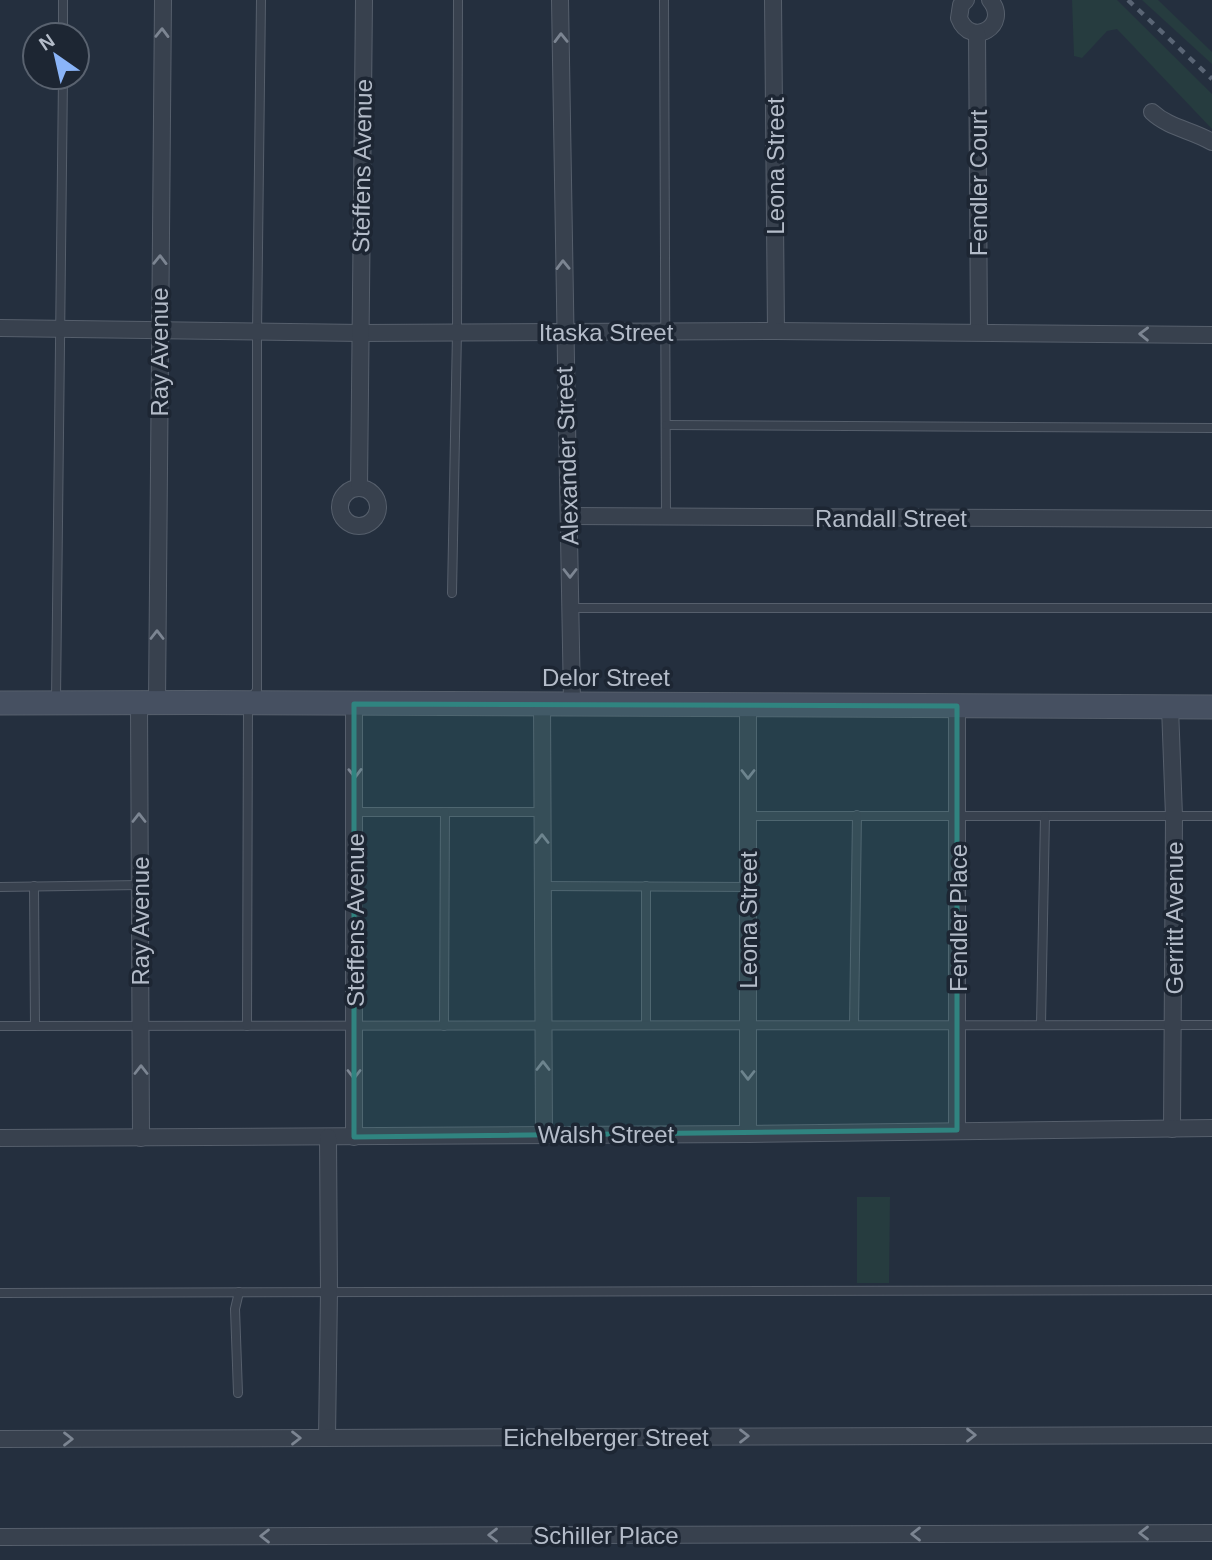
<svg xmlns="http://www.w3.org/2000/svg" width="1212" height="1560" font-family="Helvetica,sans-serif">
  <style>
    .green { fill: #263c3f }
    .lines { fill: none; stroke-linecap: round; stroke-linejoin: round }
    .lane-casing { stroke: #565f6c; stroke-width: 10 }
    .street-casing { stroke: #565f6c; stroke-width: 18 }
    .secondary-casing { stroke: #565f6c; stroke-width: 25 }
    .lane { stroke: #38414e; stroke-width: 8 }
    .street { stroke: #38414e; stroke-width: 16 }
    .secondary { stroke: #465061; stroke-width: 23 }
    .rail { stroke: #5a6575; stroke-width: 4.5; stroke-dasharray: 7 7; stroke-linecap: butt }
    .oneway { stroke: #7c8592 }
    .marked { fill: #308480; fill-opacity: 0.2; stroke: #308480; stroke-width: 5; stroke-linejoin: round }
    .labels { text-anchor: middle; dominant-baseline: central; stroke-width: 7; stroke-linejoin: round; paint-order: stroke }
    .street-label { font-size: 24px; fill: #b4bcc9; stroke: #1d2633 }
  </style>
  <rect width="100%" height="100%" fill="#242f3e"/>
  <g class="green">
    <path d="M1072,0H1117L1212,94V129L1117,29L1107,31L1082,58L1074,56Z"/>
    <path d="M1142,0H1158L1212,52V64Z"/>
    <path d="M857,1197H890L889,1283H857Z"/>
  </g>
  <g class="lines">
    <defs>
      <g id="lane">
        <path d="M664,0L666,516"/>
        <path d="M63,35V0"/>
        <path d="M666,425L1212,428"/>
        <path d="M452,593L457,332L458,0"/>
        <path d="M570,608H1212"/>
        <path d="M56,700L63,77"/>
        <path d="M355,812H542"/>
        <path d="M748,816H1212"/>
        <path d="M34,886L35,1026"/>
        <path d="M542,886L748,887"/>
        <path d="M0,887L140,885"/>
        <path d="M646,1025V886"/>
        <path d="M854,1025L857,815"/>
        <path d="M1041,1025L1045,816"/>
        <path d="M0,1026L1212,1025"/>
        <path d="M247,1026L248,704L257,690V332L261,0"/>
        <path d="M444,1026L445,812"/>
        <path d="M0,1293L1212,1290"/>
        <path d="M238,1393L235,1309L239,1292"/>
      </g>
      <g id="street">
        <path d="M560,0C563,234 568,468 572,702"/>
        <path d="M773,0L776,331"/>
        <path d="M966,0L961,5L959,18C971,49 1011,25 990,0"/>
        <path d="M977,33L979,332"/>
        <path d="M1152,112C1169,128 1192,130 1212,142"/>
        <path d="M0,328L361,333L776,331L1212,335"/>
        <circle cx="359" cy="507" r="19"/>
        <path d="M359,488L364,0"/>
        <path d="M570,516L1212,519"/>
        <path d="M139,703L141,1138"/>
        <path d="M157,703L163,0"/>
        <path d="M542,703L544,1134"/>
        <path d="M354,704V1137"/>
        <path d="M957,706V1130"/>
        <path d="M1170,707L1174,816L1172,1129"/>
        <path d="M748,1134V705"/>
        <path d="M0,1138L748,1134L1212,1128"/>
        <path d="M327,1438L329,1291L328,1137"/>
        <path d="M0,1439L1212,1435"/>
        <path d="M0,1537L1212,1533"/>
      </g>
      <path id="secondary" d="M0,703C404,701 808,706 1212,707"/>
    </defs>
    <use href="#lane" class="lane-casing"/>
    <use href="#street" class="street-casing"/>
    <use href="#secondary" class="secondary-casing"/>
    <use href="#lane" class="lane"/>
    <use href="#street" class="street"/>
    <use href="#secondary" class="secondary"/>
    <path class="rail" d="M1128,0L1212,79"/>
  </g>
  <defs><path id="oneway-chevron" d="M-2-3.5L2.5 0L-2 3.5" fill="none" stroke-width="1.6" stroke-linecap="round" stroke-linejoin="round" transform="scale(1.75)"/></defs>
  <g class="oneway">
    <use href="#oneway-chevron" transform="translate(162 33) rotate(-89)"/>
    <use href="#oneway-chevron" transform="translate(561 38) rotate(-91)"/>
    <use href="#oneway-chevron" transform="translate(160 260) rotate(-89)"/>
    <use href="#oneway-chevron" transform="translate(563 265) rotate(-91)"/>
    <use href="#oneway-chevron" transform="translate(1144 334) rotate(-179)"/>
    <use href="#oneway-chevron" transform="translate(570 573) rotate(90)"/>
    <use href="#oneway-chevron" transform="translate(157 635) rotate(-90)"/>
    <use href="#oneway-chevron" transform="translate(355 773) rotate(89)"/>
    <use href="#oneway-chevron" transform="translate(748 774) rotate(90)"/>
    <use href="#oneway-chevron" transform="translate(139 818) rotate(-90)"/>
    <use href="#oneway-chevron" transform="translate(542 839) rotate(-90)"/>
    <use href="#oneway-chevron" transform="translate(543 1066) rotate(-90)"/>
    <use href="#oneway-chevron" transform="translate(141 1070) rotate(-90)"/>
    <use href="#oneway-chevron" transform="translate(354 1074) rotate(90)"/>
    <use href="#oneway-chevron" transform="translate(748 1075) rotate(90)"/>
    <use href="#oneway-chevron" transform="translate(971 1435)"/>
    <use href="#oneway-chevron" transform="translate(744 1436)"/>
    <use href="#oneway-chevron" transform="translate(296 1438)"/>
    <use href="#oneway-chevron" transform="translate(68 1439)"/>
    <use href="#oneway-chevron" transform="translate(1144 1533) rotate(180)"/>
    <use href="#oneway-chevron" transform="translate(916 1534) rotate(180)"/>
    <use href="#oneway-chevron" transform="translate(493 1535) rotate(180)"/>
    <use href="#oneway-chevron" transform="translate(265 1536) rotate(180)"/>
  </g>
  <path class="marked" d="M354,704L957,706V1130L354,1137Z"/>
  <g class="labels">
    <g class="street-label">
      <text transform="translate(362 166) rotate(-89)">Steffens Avenue</text>
      <text transform="translate(775 166) rotate(-90)">Leona Street</text>
      <text transform="translate(978 183) rotate(-90)">Fendler Court</text>
      <text x="606" y="332">Itaska Street</text>
      <text transform="translate(159 352) rotate(-90)">Ray Avenue</text>
      <text transform="translate(567 456) rotate(-92)">Alexander Street</text>
      <text x="891" y="518">Randall Street</text>
      <text x="606" y="677">Delor Street</text>
      <text transform="translate(958 918) rotate(-90)">Fendler Place</text>
      <text transform="translate(1174 918) rotate(-90)">Gerritt Avenue</text>
      <text transform="translate(355 920) rotate(-90)">Steffens Avenue</text>
      <text transform="translate(748 920) rotate(-90)">Leona Street</text>
      <text transform="translate(140 921) rotate(-90)">Ray Avenue</text>
      <text x="606" y="1134">Walsh Street</text>
      <text x="606" y="1437">Eichelberger Street</text>
      <text x="606" y="1535">Schiller Place</text>
    </g>
  </g>
  <g transform="translate(56 56) rotate(326)"><circle r="33" fill="#1d2633" stroke="#59626f" stroke-width="2"/>
  <path d="M0-5L12 26L0 18L-12 26Z" fill="#8ab4f8"/>
  <text y="-10" font-size="19" font-weight="bold" text-anchor="middle" fill="#b4bcc9">N</text>
  </g>
</svg>
